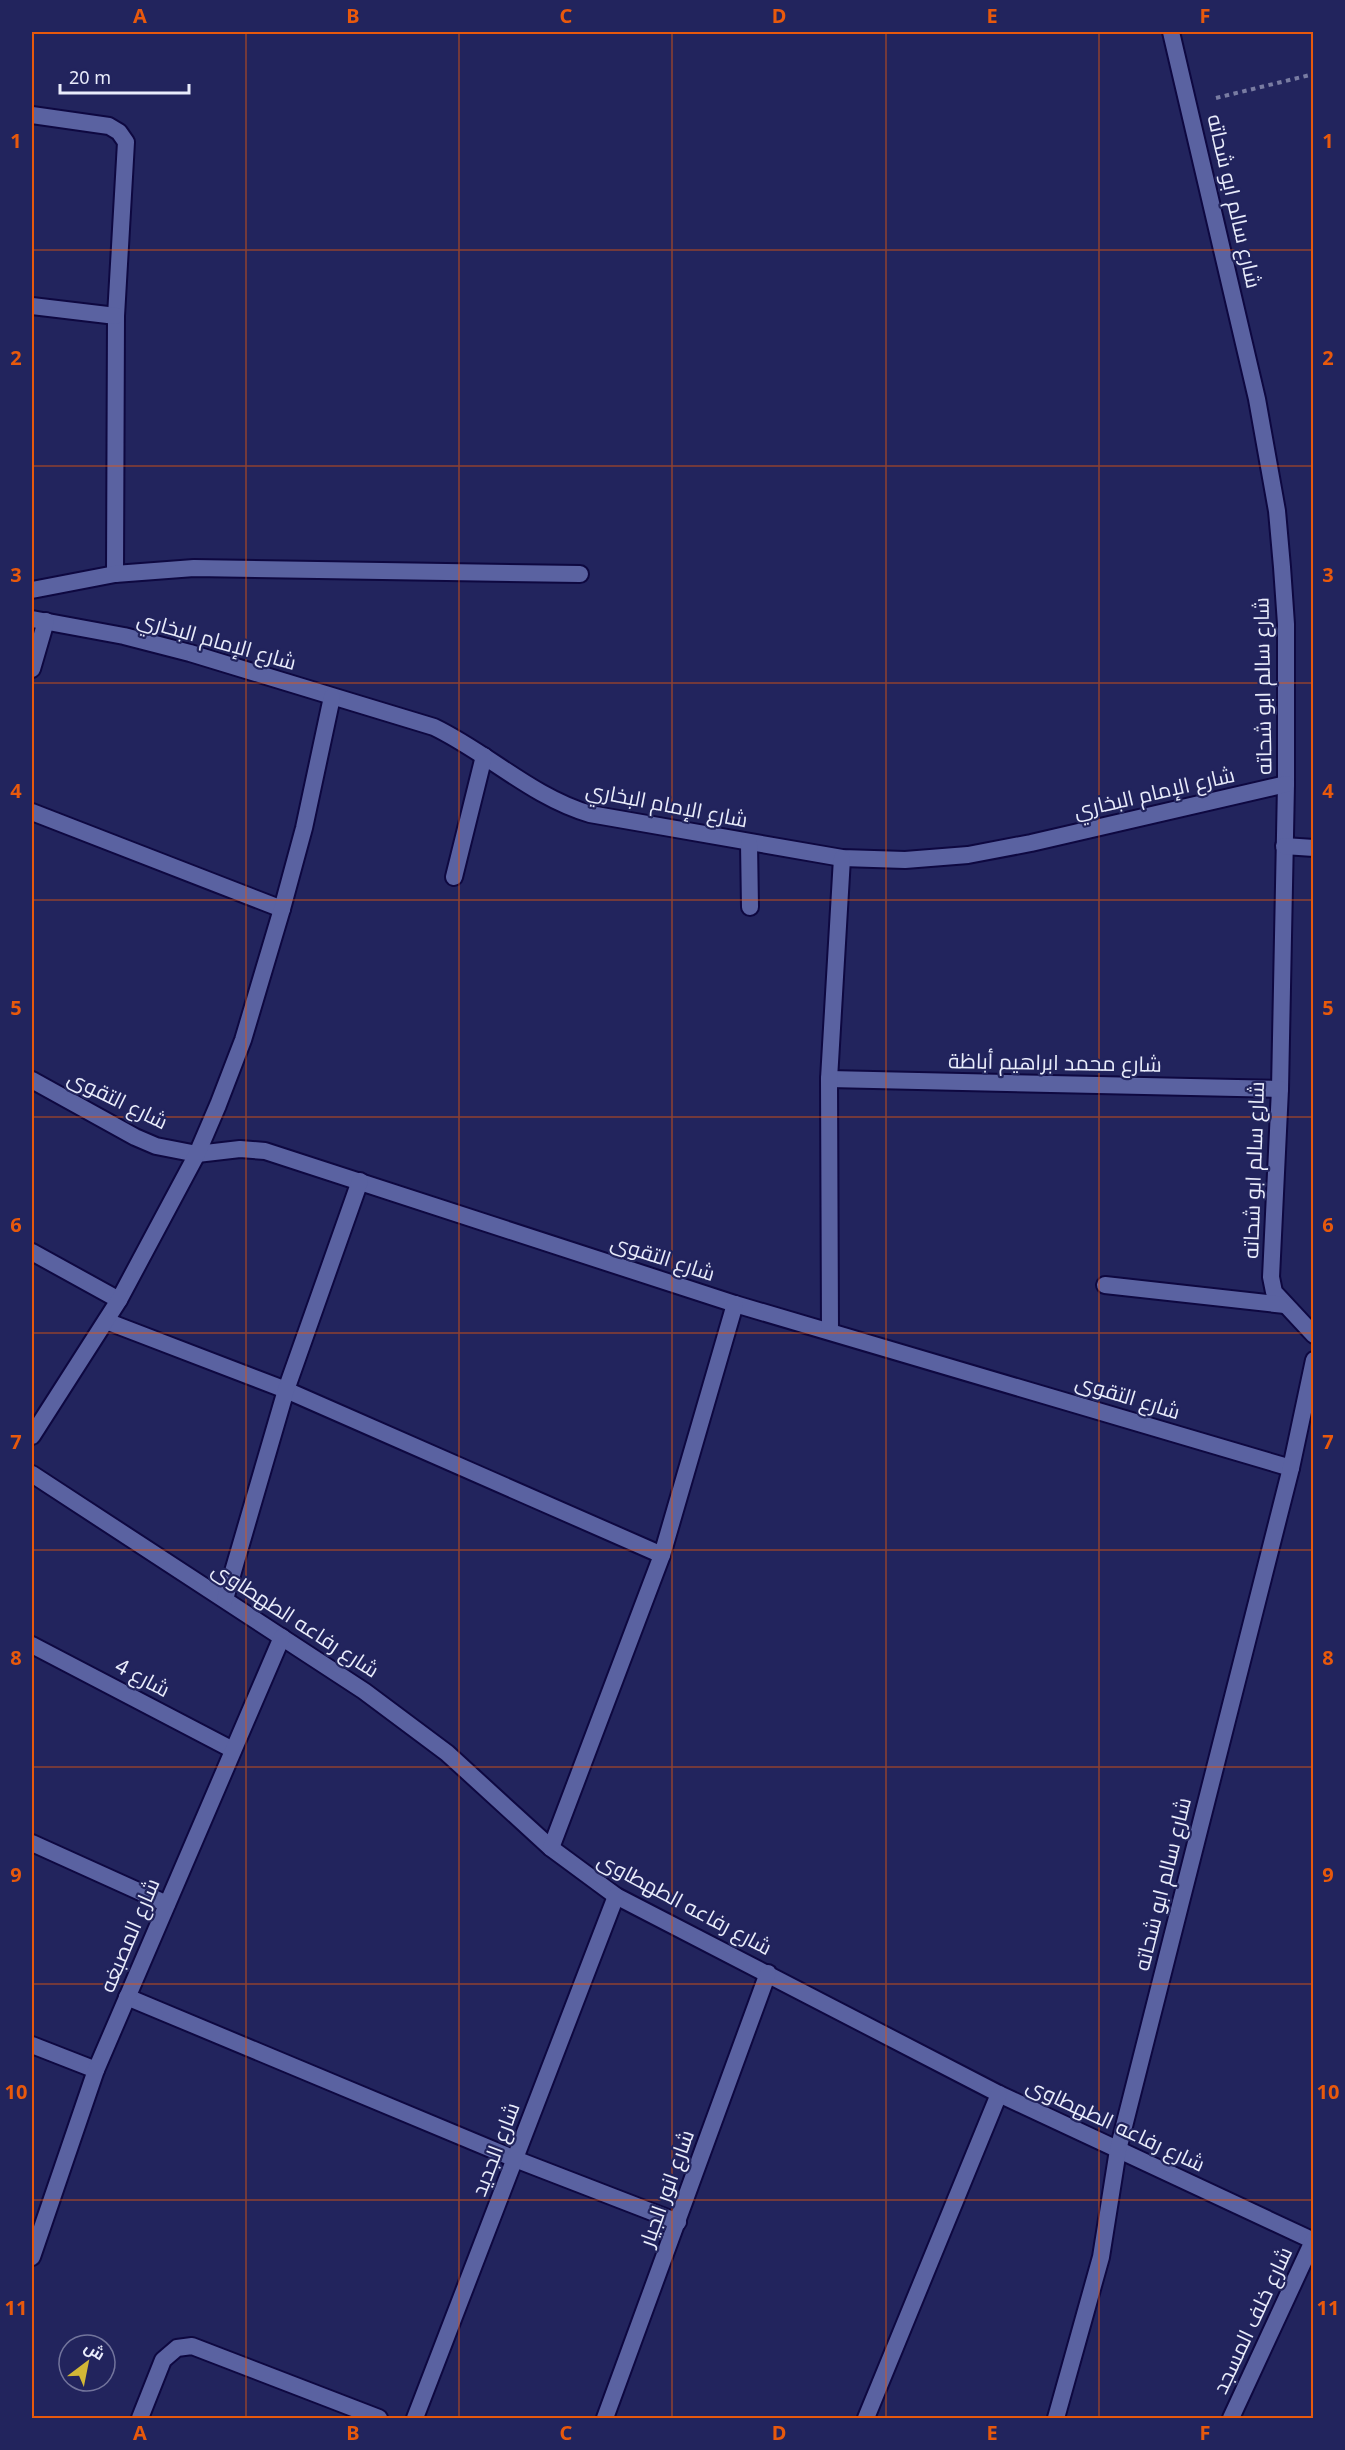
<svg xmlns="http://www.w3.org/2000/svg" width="1345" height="2450" font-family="'Noto Sans',Cairo,sans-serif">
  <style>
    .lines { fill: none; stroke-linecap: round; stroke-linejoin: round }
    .minor-casing { stroke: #0e0840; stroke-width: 20 }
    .path { stroke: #797ca2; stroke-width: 4; stroke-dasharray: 4.5 4.5; stroke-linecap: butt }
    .minor { stroke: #5a62a1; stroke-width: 16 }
    .grid { fill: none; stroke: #e8590c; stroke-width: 1.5; stroke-opacity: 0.55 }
    .labels { text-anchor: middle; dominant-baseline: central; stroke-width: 4.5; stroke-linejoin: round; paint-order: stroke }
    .street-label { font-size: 21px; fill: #e9ecfb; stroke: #22245d }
    .neatline { fill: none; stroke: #e8590c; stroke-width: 2 }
    .grid-label { font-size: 20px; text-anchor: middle; font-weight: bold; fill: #e8590c }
  </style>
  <rect width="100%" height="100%" fill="#22245d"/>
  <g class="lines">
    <defs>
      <g id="minor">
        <path d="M1171,32L1257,399L1277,511L1282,567L1286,624V784L1280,1089L1271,1277L1274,1292L1314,1335"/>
        <path d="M32,115L109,126L119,132L126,142L116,316L115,574"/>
        <path d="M32,306L116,316"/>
        <path d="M32,590L115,574L194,568L580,574"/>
        <path d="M32,619L124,636L190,653L434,727C488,753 532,797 590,814L842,858L905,860L968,855L1031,843L1286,784"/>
        <path d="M32,669L46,621"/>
        <path d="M32,812L282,909"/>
        <path d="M749,843L750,907"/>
        <path d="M1284,846L1314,848"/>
        <path d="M454,877L484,756"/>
        <path d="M829,1079L1280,1089"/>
        <path d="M32,1080L135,1137L156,1146L197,1154L240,1149L265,1151L735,1304L1291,1468"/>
        <path d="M32,1252L119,1300"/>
        <path d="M1105,1285L1285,1305"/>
        <path d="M106,1321L286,1390L662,1555"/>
        <path d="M830,1331L829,1079L842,858"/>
        <path d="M32,1436L119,1300L197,1154L218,1105L243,1040L282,909L304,828L332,697"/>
        <path d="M32,1474L364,1691L447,1753L551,1848L616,1896L999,2094L1314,2241"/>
        <path d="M225,1599L286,1390L360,1181"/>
        <path d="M32,1645L233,1750"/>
        <path d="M32,1843L167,1904"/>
        <path d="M551,1848L662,1555L735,1304"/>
        <path d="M127,1997L515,2159L678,2222"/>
        <path d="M32,2045L96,2070"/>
        <path d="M32,2257L96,2070L282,1637"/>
        <path d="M140,2418L163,2360L177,2348L192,2346L379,2418"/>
        <path d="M415,2418L616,1896"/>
        <path d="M605,2418L768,1973"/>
        <path d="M866,2418L999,2094"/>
        <path d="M1056,2418L1101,2257L1118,2150L1291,1468L1314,1360"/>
        <path d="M1231,2418L1313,2241"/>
      </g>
    </defs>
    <use href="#minor" class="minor-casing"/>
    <path class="path" d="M1216,98L1314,74"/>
    <use href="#minor" class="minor"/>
  </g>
  <path class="grid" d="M246,32V2418M459,32V2418M672,32V2418M886,32V2418M1099,32V2418M32,250H1314M32,466H1314M32,683H1314M32,900H1314M32,1117H1314M32,1333H1314M32,1550H1314M32,1767H1314M32,1984H1314M32,2200H1314"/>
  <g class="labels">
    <g class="street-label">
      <text transform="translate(1235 201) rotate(77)">شارع سالم ابو شحاته</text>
      <text transform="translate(217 640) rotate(16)">شارع الإمام البخاري</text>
      <text transform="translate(1262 686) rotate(-91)">شارع سالم ابو شحاته</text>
      <text transform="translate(1154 792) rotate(-13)">شارع الإمام البخاري</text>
      <text transform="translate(667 804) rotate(11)">شارع الإمام البخاري</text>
      <text transform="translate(1055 1062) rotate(1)">شارع محمد ابراهيم أباظة</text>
      <text transform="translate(118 1099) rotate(26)">شارع التقوى</text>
      <text transform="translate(1253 1170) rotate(-88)">شارع سالم ابو شحاته</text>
      <text transform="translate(663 1257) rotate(18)">شارع التقوى</text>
      <text transform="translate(1128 1396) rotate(17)">شارع التقوى</text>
      <text transform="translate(296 1619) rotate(33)">شارع رفاعه الطهطاوى</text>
      <text transform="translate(143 1677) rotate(28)">شارع 4</text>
      <text transform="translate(1162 1884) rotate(-76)">شارع سالم ابو شحاته</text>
      <text transform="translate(685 1903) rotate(28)">شارع رفاعه الطهطاوى</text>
      <text transform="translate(129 1935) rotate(-67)">شارع المصبغه</text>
      <text transform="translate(1116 2124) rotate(25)">شارع رفاعه الطهطاوى</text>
      <text transform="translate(495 2149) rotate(-69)">شارع الجديد</text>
      <text transform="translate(666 2188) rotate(-70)">شارع انور الجيار</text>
      <text transform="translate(1252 2320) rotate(-65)">شارع خلف المسجد</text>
    </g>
  </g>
  <rect width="1345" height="2450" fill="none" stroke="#22245d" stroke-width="66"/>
  <g transform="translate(87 2363) rotate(32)"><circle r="28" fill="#22245d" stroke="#72749c" stroke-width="1.5"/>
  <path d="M0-4.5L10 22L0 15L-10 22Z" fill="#d2b736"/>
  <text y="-9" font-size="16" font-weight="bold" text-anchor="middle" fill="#e9ecfb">ش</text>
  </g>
  <path d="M60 84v9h129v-9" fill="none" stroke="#e9ecfb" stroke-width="3"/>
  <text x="69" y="84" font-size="18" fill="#e9ecfb" stroke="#22245d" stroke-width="4.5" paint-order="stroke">20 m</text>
  <rect x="33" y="33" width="1279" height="2384" class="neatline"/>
  <g class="grid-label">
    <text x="140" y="23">A</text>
    <text x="353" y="23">B</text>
    <text x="566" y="23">C</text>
    <text x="779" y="23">D</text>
    <text x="992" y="23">E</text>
    <text x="1205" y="23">F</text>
    <text x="16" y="148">1</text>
    <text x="1328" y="148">1</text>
    <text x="16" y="365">2</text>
    <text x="1328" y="365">2</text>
    <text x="16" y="582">3</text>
    <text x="1328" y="582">3</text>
    <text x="16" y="798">4</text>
    <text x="1328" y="798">4</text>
    <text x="16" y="1015">5</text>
    <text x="1328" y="1015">5</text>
    <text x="16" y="1232">6</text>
    <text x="1328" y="1232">6</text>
    <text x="16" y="1449">7</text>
    <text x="1328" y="1449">7</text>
    <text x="16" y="1665">8</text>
    <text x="1328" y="1665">8</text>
    <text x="16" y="1882">9</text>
    <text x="1328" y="1882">9</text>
    <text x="16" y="2099">10</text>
    <text x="1328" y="2099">10</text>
    <text x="16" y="2315">11</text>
    <text x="1328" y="2315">11</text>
    <text x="140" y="2440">A</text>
    <text x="353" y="2440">B</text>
    <text x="566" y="2440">C</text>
    <text x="779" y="2440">D</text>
    <text x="992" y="2440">E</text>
    <text x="1205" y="2440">F</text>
  </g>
</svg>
